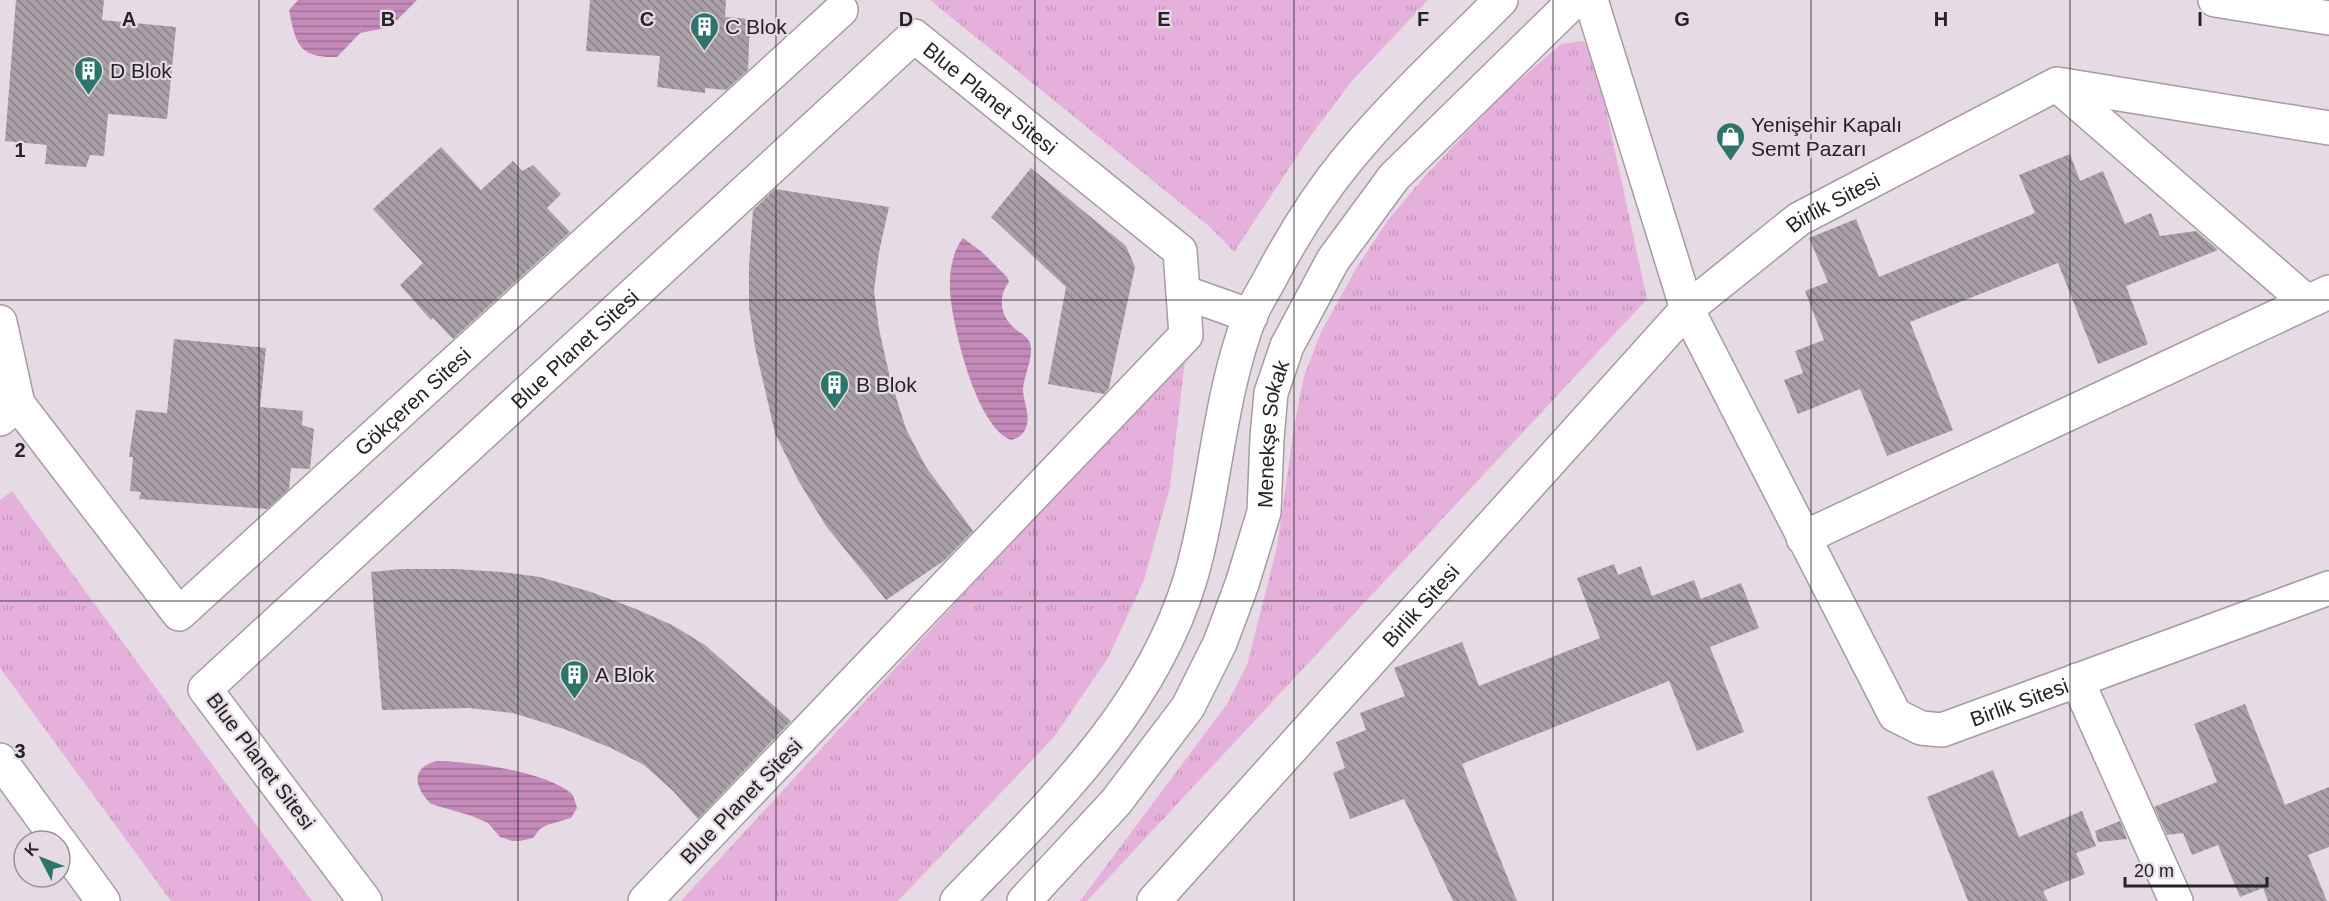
<svg xmlns="http://www.w3.org/2000/svg" width="2329" height="901" font-family="Arial,sans-serif">
  <style>
    .grass { fill: url(#grass-tufts) }
    .water { fill: url(#water-rules) }
    .building { fill: url(#building-back-hatch) }
    .lines { fill: none; stroke-linecap: round; stroke-linejoin: round }
    .minor-casing { stroke: #a69ba3; stroke-width: 36 }
    .minor { stroke: #fff; stroke-width: 33 }
    .grid { fill: none; stroke: #262225; stroke-width: 1.5; stroke-opacity: 0.55 }
    .labels { text-anchor: middle; dominant-baseline: central; stroke-width: 4.5; stroke-linejoin: round; paint-order: stroke }
    .poi-label { font-size: 21px; fill: #262225; stroke: #e6dbe4; text-anchor: start }
    .street-label { font-size: 21px; fill: #262225; stroke: #e6dbe4 }
    .grid-label { font-size: 20px; text-anchor: middle; font-weight: bold; fill: #262225; stroke: #e6dbe4; stroke-width: 4.5; stroke-linejoin: round; paint-order: stroke }
  </style>
  <defs>
    <pattern id="grass-tufts" width="24" height="20" patternUnits="userSpaceOnUse" patternTransform="scale(1.5)"><rect width="24" height="20" fill="#e6b0dc"/><path d="M3 7l-1-3M5 7V3M7 7l1-3M15 17l-1-3M17 17v-4M19 17l1-3" fill="none" stroke="#c597bd"/></pattern>
    <pattern id="water-rules" width="6" height="5" patternUnits="userSpaceOnUse" patternTransform="scale(1.5)"><rect width="6" height="5" fill="#c48bba"/><path d="M0 2.5h6" fill="none" stroke="#9f7197"/></pattern>
    <pattern id="building-back-hatch" width="6" height="6" patternUnits="userSpaceOnUse" patternTransform="scale(1.5)"><rect width="6" height="6" fill="#a99fa7"/><path d="M-1 5l2 2M0 0l6 6M5-1l2 2" fill="none" stroke="#898188"/></pattern>
  </defs>
  <rect width="100%" height="100%" fill="#e6dbe4"/>
  <g class="grass">
    <path d="M930,0H1428L1351,82L1309,138L1234,252L1210,227Z"/>
    <path d="M1583,41L1594,54L1647,299L1087,901H1080L1227,704L1247,665L1277,547L1294,427L1304,376L1321,332L1357,267L1388,220L1425,176L1503,94L1561,44Z"/>
    <path d="M1186,352L1170,487L1144,580L1108,658L1054,737L898,901H681Z"/>
    <path d="M12,491L312,901H171L0,668V500Z"/>
  </g>
  <g class="water">
    <path d="M298,0H417L394,23L386,28L360,33L337,57C298,58 296,44 289,10Z"/>
    <path d="M963,238L982,252L1007,277L1009,282C998,296 1000,315 1013,327C1019,333 1027,335 1030,343C1034,357 1024,375 1023,389C1023,402 1032,416 1025,430C1022,436 1017,438 1011,440C976,427 952,325 950,291C949,273 952,252 963,238Z"/>
    <path d="M437,761C472,762 547,771 573,795L577,808L571,818L547,825L540,829L533,838L520,841H512L500,837L488,823L472,816L431,804C415,788 409,768 437,761Z"/>
  </g>
  <g class="building">
    <path d="M16,0H104L102,20L176,27L167,119L108,114L104,156L90,155L86,167L45,164L47,145L5,141Z"/>
    <path d="M590,0H726L725,17L750,19L748,70L726,90L705,88V93L657,87L660,56L586,51Z"/>
    <path d="M441,147L481,190L513,161L522,171L533,165L561,194L547,208L570,232L453,339L433,318L431,320L400,285L423,263L373,209Z"/>
    <path d="M2070,154L2080,181L2103,171L2125,224L2151,213L2160,236L2196,231L2218,250L2126,286L2148,344L2098,364L2058,263L1910,322L1953,430L1887,456L1860,389L1798,414L1784,380L1803,373L1795,351L1824,340L1805,291L1828,282L1809,238L1856,219L1879,277L2035,213L2019,175Z"/>
    <path d="M1031,168L1126,246L1135,267L1109,388L1104,394L1048,384L1066,287L991,217Z"/>
    <path d="M775,189L889,207L879,252L874,291L879,329L890,378L906,429L926,467L973,531L945,560L886,600L826,526L798,480L775,433L755,347L749,307V266L753,210Z"/>
    <path d="M174,339L266,348L260,407L303,411L302,425L314,429L310,469L291,468L289,489L267,509L139,499L141,492L130,491L133,457H129L136,410L167,413Z"/>
    <path d="M1614,564L1618,575L1641,566L1652,596L1694,580L1701,599L1741,583L1759,628L1710,647L1744,732L1697,751L1669,681L1462,764L1517,901H1453L1404,799L1350,819L1333,773L1345,768L1336,742L1366,730L1360,713L1405,696L1394,668L1462,642L1479,686L1600,638L1577,578Z"/>
    <path d="M402,569H455L502,572L540,577L591,592L636,609L672,625L705,645L791,721L698,819L673,791L644,765L611,748L564,729L513,713L469,708L382,710L371,572Z"/>
    <path d="M2245,704L2285,805L2329,787V847L2308,855L2327,901H2268L2263,888L2240,897L2218,845L2192,855L2183,833L2167,835L2154,807L2217,782L2194,724Z"/>
    <path d="M1993,770L2019,837L2082,811L2096,846L2076,853L2085,874L2043,891L2048,901H1968L1927,797Z"/>
    <path d="M2120,821L2127,839L2098,842L2095,831Z"/>
  </g>
  <g class="lines">
    <defs>
      <g id="minor">
        <path id="s1" d="M1591,0L1687,309L1895,715L1921,728L1942,730L2329,588"/>
        <path d="M2215,0L2329,18"/>
        <path d="M2057,85L2307,302"/>
        <path d="M1183,292L1251,316"/>
        <path d="M0,322L18,404"/>
        <path id="s2" d="M0,419L18,404L179,614L841,10"/>
        <path d="M1803,538L2329,292"/>
        <path d="M2077,680L2176,901"/>
        <path d="M0,760L59,841"/>
        <path d="M60,842L103,901"/>
        <path id="s3" d="M365,901L205,689L914,36L1180,251L1186,335L645,901"/>
        <path d="M957,901C1049,806 1150,711 1190,580C1215,495 1218,399 1250,316C1256,302 1266,287 1273,273C1294,234 1319,194 1347,160C1394,103 1449,52 1501,0"/>
        <path id="s4" d="M1024,901L1116,802L1188,707L1220,643L1242,584L1264,512L1267,438L1271,393L1287,346L1333,260L1394,177L1575,0"/>
        <path id="s5" d="M1154,901L1687,309L1799,219L2057,84L2329,128"/>
      </g>
    </defs>
    <use href="#minor" class="minor-casing"/>
    <use href="#minor" class="minor"/>
  </g>
  <path class="grid" d="M259,0V901M518,0V901M776,0V901M1035,0V901M1294,0V901M1553,0V901M1811,0V901M2070,0V901M0,300H2329M0,601H2329"/>
  <defs>
    <symbol id="building-pin" viewBox="-11 -11 22 30"><path d="M0 17L-7.5 6A9.5 9.5 0 1 1 7.5 6Z" fill="#2d746a" stroke="#e6dbe4"/><path d="M-4-6H4V6H1V3H-1V6H-4ZM-2.5-4.3h1.7v1.8h-1.7ZM.8-4.3h1.7v1.8H.8ZM-2.5-1h1.7V.8h-1.7ZM.8-1h1.7V.8H.8Z" fill="#fff"/></symbol>
    <symbol id="shop-pin" viewBox="-11 -11 22 30"><path d="M0 17L-7.5 6A9.5 9.5 0 1 1 7.5 6Z" fill="#2d746a" stroke="#e6dbe4"/><path d="M-5-2.5h2.3a2.7 3.5 0 0 1 5.4 0H5L5.5 6h-11ZM-1.5-2.5h3a1.5 2.3 0 0 0-3 0Z" fill="#fff"/></symbol>
  </defs>
  <g fill-rule="evenodd">
    <use href="#building-pin" x="688" y="10" width="33" height="45"/>
    <use href="#building-pin" x="72" y="54" width="33" height="45"/>
    <use href="#shop-pin" x="1714" y="120" width="33" height="45"/>
    <use href="#building-pin" x="818" y="368" width="33" height="45"/>
    <use href="#building-pin" x="558" y="658" width="33" height="45"/>
  </g>
  <g class="labels">
    <g class="poi-label">
      <text x="725" y="26">C Blok</text>
      <text x="110" y="70">D Blok</text>
      <text x="1751" y="124">Yenişehir Kapalı<tspan x="1751" dy="24">Semt Pazarı</tspan></text>
      <text x="856" y="384">B Blok</text>
      <text x="595" y="674">A Blok</text>
    </g>
    <g class="street-label">
      <text stroke="none"><textPath href="#s3" startOffset="1328">Blue Planet Sitesi</textPath></text>
      <text stroke="none"><textPath href="#s5" startOffset="978">Birlik Sitesi</textPath></text>
      <text stroke="none"><textPath href="#s3" startOffset="768">Blue Planet Sitesi</textPath></text>
      <text stroke="none"><textPath href="#s2" startOffset="604">Gökçeren Sitesi</textPath></text>
      <text stroke="none"><textPath href="#s4" startOffset="543">Menekşe Sokak</textPath></text>
      <text stroke="none"><textPath href="#s5" startOffset="398">Birlik Sitesi</textPath></text>
      <text stroke="none"><textPath href="#s1" startOffset="912">Birlik Sitesi</textPath></text>
      <text transform="translate(261 761) rotate(53)">Blue Planet Sitesi</text>
      <text transform="translate(741 801) rotate(-46)">Blue Planet Sitesi</text>
    </g>
  </g>
  <g class="grid-label">
    <text x="129" y="26">A</text>
    <text x="388" y="26">B</text>
    <text x="647" y="26">C</text>
    <text x="906" y="26">D</text>
    <text x="1164" y="26">E</text>
    <text x="1423" y="26">F</text>
    <text x="1682" y="26">G</text>
    <text x="1941" y="26">H</text>
    <text x="2200" y="26">I</text>
    <text x="20" y="157">1</text>
    <text x="20" y="457">2</text>
    <text x="20" y="758">3</text>
  </g>
  <g transform="translate(42 859) rotate(312)"><circle r="28" fill="#e6dbe4" stroke="#999198" stroke-width="1.5"/>
  <path d="M0-4.5L10 22L0 15L-10 22Z" fill="#2d746a"/>
  <text y="-9" font-size="16" font-weight="bold" text-anchor="middle" fill="#262225">K</text>
  </g>
  <path d="M2125 877v9h142v-9" fill="none" stroke="#262225" stroke-width="3"/>
  <text x="2134" y="877" font-size="18" fill="#262225" stroke="#e6dbe4" stroke-width="4.5" paint-order="stroke">20 m</text>
</svg>
